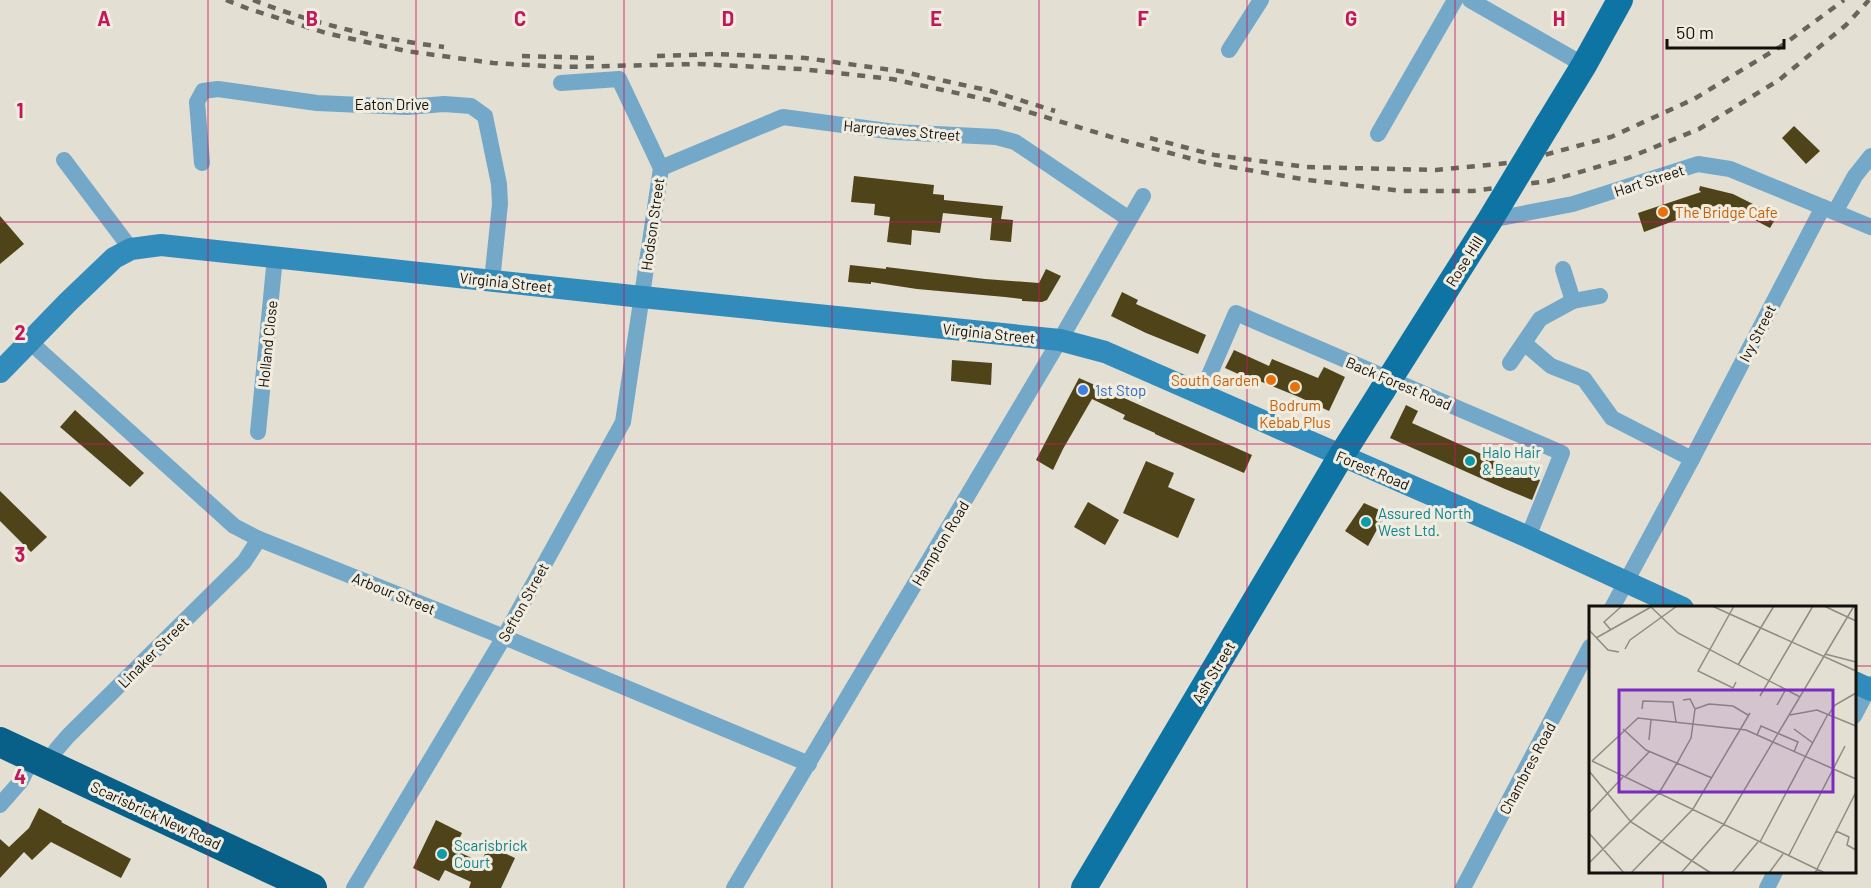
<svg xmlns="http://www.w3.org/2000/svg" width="1871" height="888" font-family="Barlow,sans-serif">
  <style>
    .building { fill: #4f4319 }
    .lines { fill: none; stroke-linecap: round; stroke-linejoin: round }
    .street { stroke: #73a8c8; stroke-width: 16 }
    .secondary { stroke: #318bbb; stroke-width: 22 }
    .primary { stroke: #0e74a3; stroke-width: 26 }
    .highway { stroke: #086088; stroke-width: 30 }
    .rail { stroke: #68655d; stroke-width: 4.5; stroke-dasharray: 8 8; stroke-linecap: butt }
    .primary-bridge { stroke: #0e74a3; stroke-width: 26 }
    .grid { fill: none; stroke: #c2185b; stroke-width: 1.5; stroke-opacity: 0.55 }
    .food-dot { fill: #e8710a; stroke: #f0ecdf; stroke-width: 2 }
    .shop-dot { fill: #3f7fe0; stroke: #f0ecdf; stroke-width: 2 }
    .culture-dot { fill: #0f9aa8; stroke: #f0ecdf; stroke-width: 2 }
    .labels { text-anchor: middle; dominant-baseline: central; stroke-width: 6; stroke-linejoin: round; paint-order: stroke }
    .street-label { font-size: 15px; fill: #11100b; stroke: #f0ecdf }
    .food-label { font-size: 15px; fill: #c56008; stroke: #f0ecdf; text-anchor: start }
    .shop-label { font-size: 15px; fill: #366cbe; stroke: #f0ecdf; text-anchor: start }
    .culture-label { font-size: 15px; fill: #0d838f; stroke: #f0ecdf; text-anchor: start }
    .inset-road { fill: none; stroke: #8f8c82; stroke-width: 1.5 }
    .view { fill: #7b2cbf; fill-opacity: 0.15; stroke: #7b2cbf; stroke-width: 3 }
    .inset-edge { fill: none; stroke: #11100b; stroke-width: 3 }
    .grid-label { font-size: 20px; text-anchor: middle; font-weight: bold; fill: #c2185b; stroke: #f0ecdf; stroke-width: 6; stroke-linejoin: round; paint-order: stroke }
  </style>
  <rect width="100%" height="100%" fill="#e3dfd2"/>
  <g class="building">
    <path d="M1794,126L1820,151L1806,164L1782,138Z"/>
    <path d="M854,176L934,185L933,194L944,195V200L1003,206L1001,219L1013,220L1011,242L990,240L992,218L943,213L940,233L912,230L911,245L887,242L890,217L874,215L875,204L851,202Z"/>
    <path d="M1700,186L1733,194L1777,216L1770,228L1726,205L1725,207L1717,205L1644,232L1638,213L1701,192L1699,190Z"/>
    <path d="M0,216L24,244L0,264Z"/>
    <path d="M850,265L886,269V267L985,279L1039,283L1046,269L1061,276L1047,300L1042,302L1022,301V299L1005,297L917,289L871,282V284L848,282Z"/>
    <path d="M1122,292L1138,300L1136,304L1206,335L1198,354L1146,333L1111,316Z"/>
    <path d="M1234,350L1269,366L1272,359L1318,378L1324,367L1345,377L1329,411L1299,397L1257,380L1256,382L1225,368Z"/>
    <path d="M952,360L992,363L991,385L951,381Z"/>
    <path d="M1079,378L1252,455L1244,473L1155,434V433L1123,419L1125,415L1092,399L1063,449L1053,470L1036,460Z"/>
    <path d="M1406,405L1418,411L1412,423L1540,480L1532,500L1505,489L1390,438Z"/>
    <path d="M75,410L144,473L130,487L60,427Z"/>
    <path d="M1146,461L1174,473L1168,487L1195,499L1178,538L1123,513Z"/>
    <path d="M0,491L47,537L31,552L0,521Z"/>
    <path d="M1088,502L1119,520L1105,545L1074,527Z"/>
    <path d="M1364,503L1386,513L1368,546L1345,531Z"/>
    <path d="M39,808L62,821L61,822L131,859L121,878L51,842L32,860L24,852L0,878V839L9,847L29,828Z"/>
    <path d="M436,820L462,833L454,850L481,862L489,846L515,858L501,888H469L471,882L445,870L439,881L413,868Z"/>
  </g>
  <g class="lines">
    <g class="street">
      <path d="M1470,0L1584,65"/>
      <path d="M1229,50L1261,0"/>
      <path d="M1378,134L1455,0"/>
      <path d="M64,160L131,249"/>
      <path d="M202,163L197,102L203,91L218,89L317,103L407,107L444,104L471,106L485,116L499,184L500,204L492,281"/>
      <path d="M661,168L783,117L895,132L996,137L1015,142L1129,219"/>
      <path d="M1835,212L1855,176L1871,156"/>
      <path d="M1490,220L1573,204L1698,164L1730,169L1871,227"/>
      <path d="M1563,269L1573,301"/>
      <path d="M30,342L234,526L259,539L504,637L809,764"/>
      <path d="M1524,343L1551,366L1584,379L1612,418L1692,459"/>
      <path d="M1510,363L1540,319L1573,301L1600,296"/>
      <path d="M1201,394L1236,313L1562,453L1528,537"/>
      <path d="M258,432L275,257"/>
      <path d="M1612,608L1692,459L1823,207"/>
      <path d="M1854,716L1871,684"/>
      <path d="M48,765L56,750L68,736L244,562L259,539"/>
      <path d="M0,805L21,781L33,757"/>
      <path d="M354,888L504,637L623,422L661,168L619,79L561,83"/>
      <path d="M734,888L1060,340L1143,196"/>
      <path d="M1463,888L1590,647"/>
      <path d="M1767,888L1775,872"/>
    </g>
    <g class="secondary">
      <path d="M0,372L68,302L114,258L131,249L161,245L642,297L1060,340L1105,352L1528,537L1683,608"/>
      <path d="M1854,682L1871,690"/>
    </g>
    <g class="primary">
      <path d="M1548,124L1584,65L1620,0"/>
      <path d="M1084,888L1341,456L1382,391"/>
    </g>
    <path class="highway" d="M0,742L312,888"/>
    <g class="rail">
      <path d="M226,0L249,9L326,33L406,51L493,63L563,67L698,64L801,69L892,79L989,100L1118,139L1207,163L1308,180L1402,191H1473L1549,181L1628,158L1699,129L1779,80L1846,25L1869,0"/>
      <path d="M253,0C314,24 379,39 444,47"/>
      <path d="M522,56L597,58"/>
      <path d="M657,56L716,54L805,58L899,71L991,91L1055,111"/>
      <path d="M1150,138L1214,155L1306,167L1436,170L1518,162L1611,137L1694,99L1783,45L1844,0"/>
    </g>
    <path class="primary-bridge" d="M1382,391L1490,220L1548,124"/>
  </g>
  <path class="grid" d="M208,0V888M416,0V888M624,0V888M832,0V888M1039,0V888M1247,0V888M1455,0V888M1663,0V608M0,222H1871M0,444H1871M0,666H1590M1854,666H1871M1663,872V888"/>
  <g class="food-dot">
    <circle cx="1663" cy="212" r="6"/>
    <circle cx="1271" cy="380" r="6"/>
    <circle cx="1295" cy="387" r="6"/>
  </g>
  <circle class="shop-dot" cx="1083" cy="390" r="6"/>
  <g class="culture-dot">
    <circle cx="1470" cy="461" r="6"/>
    <circle cx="1366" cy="522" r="6"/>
    <circle cx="442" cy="854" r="6"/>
  </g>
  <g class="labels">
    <g class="street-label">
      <text x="392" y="104">Eaton Drive</text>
      <text transform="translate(902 130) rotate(5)">Hargreaves Street</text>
      <text transform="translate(1649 180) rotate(-18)">Hart Street</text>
      <text transform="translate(652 224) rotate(-82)">Hodson Street</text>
      <text transform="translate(1464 261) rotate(-58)">Rose Hill</text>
      <text transform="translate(506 282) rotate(6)">Virginia Street</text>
      <text transform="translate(989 333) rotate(6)">Virginia Street</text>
      <text transform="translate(1757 333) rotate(-63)">Ivy Street</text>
      <text transform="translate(267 344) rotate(-84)">Holland Close</text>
      <text transform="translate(1399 383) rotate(23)">Back Forest Road</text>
      <text transform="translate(1373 470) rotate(23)">Forest Road</text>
      <text transform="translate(940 543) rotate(-59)">Hampton Road</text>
      <text transform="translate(394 593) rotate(22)">Arbour Street</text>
      <text transform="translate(523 602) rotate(-61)">Sefton Street</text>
      <text transform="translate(153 652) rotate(-45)">Linaker Street</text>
      <text transform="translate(1213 672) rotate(-59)">Ash Street</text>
      <text transform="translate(1527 768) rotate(-62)">Chambres Road</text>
      <text transform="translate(156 815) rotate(25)">Scarisbrick New Road</text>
    </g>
    <g class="food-label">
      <text x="1675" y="212">The Bridge Cafe</text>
      <text x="1259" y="380" text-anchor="end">South Garden</text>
      <text x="1295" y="405" text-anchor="middle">Bodrum<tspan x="1295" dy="17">Kebab Plus</tspan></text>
    </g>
    <g class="shop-label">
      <text x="1095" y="390">1st Stop</text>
    </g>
    <g class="culture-label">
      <text x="1482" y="452">Halo Hair<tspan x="1482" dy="17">&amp; Beauty</tspan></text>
      <text x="1378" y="513">Assured North<tspan x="1378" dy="17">West Ltd.</tspan></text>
      <text x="454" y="845">Scarisbrick<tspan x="454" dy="17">Court</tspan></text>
    </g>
  </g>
  <g transform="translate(1589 606)">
    <rect width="267" height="267" fill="#e3dfd2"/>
    <path class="inset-road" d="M61,0L89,27L211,91M123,0L267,65M145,0L109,65L144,82L147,76M235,0L267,15M0,24L19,44L30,46M22,24L15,16L33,0M7,32L62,1M36,43L41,34L88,0M236,48L267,56M149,59L185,0M171,90L224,0M188,99L197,83M53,103L54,95L84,96L87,116M106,103L120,98L144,100L159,109M240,108L246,99L267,87M201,109L228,104L267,120M34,123L57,144L123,172M205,123L224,137M168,129L172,120L209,136L205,146M60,134L62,114M3,155L49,112L157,124L267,173M3,155L236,267M0,165L42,216L122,267M36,171L60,146M0,207L34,171M247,225L260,231L258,239L267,244M0,227L35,267M171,236L239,108M200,249L256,140M0,257L70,187L88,157L102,132L106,103L101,93L94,94M42,267L104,203L161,107M92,267L135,218L265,0M143,267L169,236M180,267L194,248M226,267L267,186"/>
    <path class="view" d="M30,84H244V186H30Z"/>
    <rect width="267" height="267" class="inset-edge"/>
  </g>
  <g class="grid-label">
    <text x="104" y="26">A</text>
    <text x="312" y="26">B</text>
    <text x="520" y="26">C</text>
    <text x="728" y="26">D</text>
    <text x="936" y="26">E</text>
    <text x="1143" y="26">F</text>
    <text x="1351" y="26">G</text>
    <text x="1559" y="26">H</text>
    <text x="20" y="118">1</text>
    <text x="20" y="340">2</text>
    <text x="20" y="562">3</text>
    <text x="20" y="784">4</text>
  </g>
  <path d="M1667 39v9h117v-9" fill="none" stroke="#11100b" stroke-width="3"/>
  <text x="1676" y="39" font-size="18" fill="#11100b" stroke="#f0ecdf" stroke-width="4.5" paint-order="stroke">50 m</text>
</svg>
